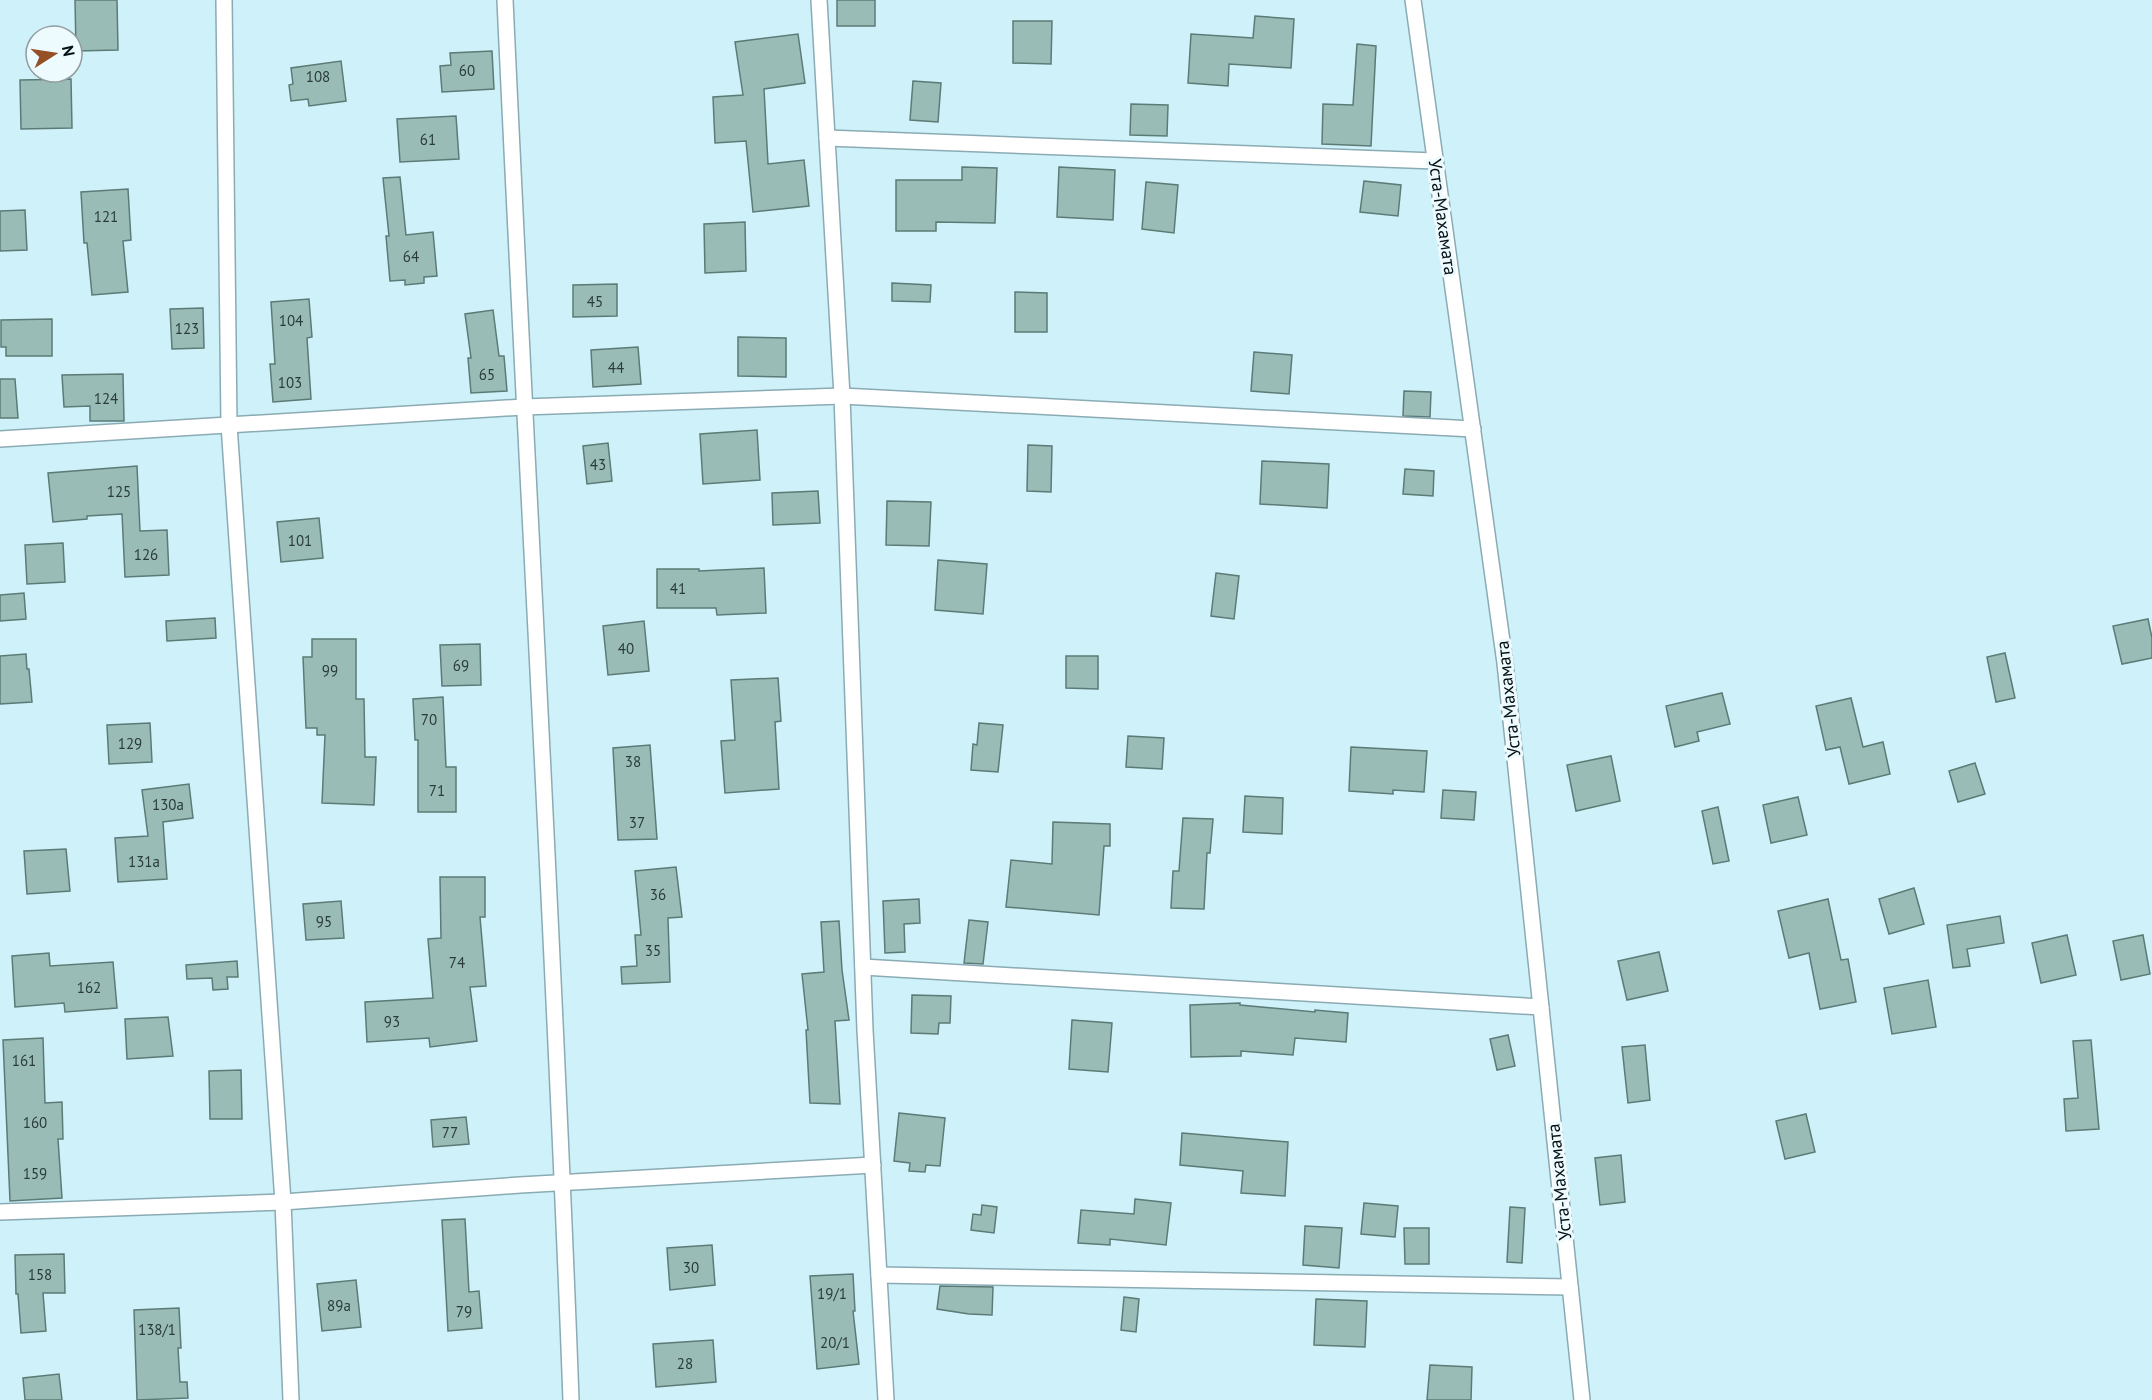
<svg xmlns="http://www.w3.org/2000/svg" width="2152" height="1400" font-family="'PT Sans',sans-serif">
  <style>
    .building { fill: #9abcb6; stroke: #5c7b76; stroke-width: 1.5 }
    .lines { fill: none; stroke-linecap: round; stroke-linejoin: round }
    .minor-casing { stroke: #8babb4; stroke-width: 18 }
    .minor { stroke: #fff; stroke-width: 15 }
    .labels { text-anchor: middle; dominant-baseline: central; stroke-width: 6; stroke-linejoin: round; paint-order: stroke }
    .number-label { font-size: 15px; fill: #2a3b3c }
    .street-label { font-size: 18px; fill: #051014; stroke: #edfafe }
  </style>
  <rect width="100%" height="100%" fill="#cff1fa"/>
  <g class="building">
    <path d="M75,0H117L118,50L76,51Z"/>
    <rect x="837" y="0" width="38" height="26"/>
    <path d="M1255,16L1294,19L1291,68L1229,64L1228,86L1188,83L1191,34L1253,38Z"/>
    <path d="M1013,21H1052L1051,64L1013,63Z"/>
    <path d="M798,34L805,83L764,89L768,164L804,160L809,206L753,212L746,141L715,143L713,97L743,95L735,42Z"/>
    <path d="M1357,44L1376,46L1371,146L1322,144L1323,104L1353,105Z"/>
    <path d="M492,51L494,89L442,92L440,66L451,65L450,53Z"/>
    <path d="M341,61L346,101L309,106L308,99L291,101L289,85L293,84L291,68Z"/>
    <path d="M71,79L72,128L21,129L20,80Z"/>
    <path d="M913,81L941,83L938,122L910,120Z"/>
    <path d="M1131,104L1168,105L1167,136L1130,135Z"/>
    <path d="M456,116L459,159L400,162L397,119Z"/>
    <path d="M962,167L997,168L995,223L936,222V231H896V180H962Z"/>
    <path d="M1059,167L1115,170L1113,220L1057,217Z"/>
    <path d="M400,177L406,235L433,232L437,276L424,277V283L405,285V280L390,281L386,236H389L383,178Z"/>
    <path d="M1364,181L1401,185L1398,216L1360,212Z"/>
    <path d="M1146,182L1178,185L1174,233L1142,229Z"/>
    <path d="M128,189L131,240L123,241L128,292L92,295L87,243H84L81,192Z"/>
    <path d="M25,210L27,250L0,251V211Z"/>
    <path d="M745,222L746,271L705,273L704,224Z"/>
    <path d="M892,283L931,285L930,302L892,301Z"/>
    <path d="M617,284V316L573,317V285Z"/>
    <path d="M1015,292L1047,293V332H1015Z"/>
    <path d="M309,299L312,337L307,338L311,399L273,402L270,364H275L271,302Z"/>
    <path d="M203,308L204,348L172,349L170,309Z"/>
    <path d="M493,310L499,356H504L507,391L471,393L468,358H471L465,314Z"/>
    <path d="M52,319V356H6V347H1V320Z"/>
    <path d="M738,337L786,338V377L738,376Z"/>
    <path d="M638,347L641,384L593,387L591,350Z"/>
    <path d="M1254,352L1292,355L1289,394L1251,391Z"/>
    <path d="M123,374L124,421H90V406L64,407L62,375Z"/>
    <path d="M0,379H15L18,418H0Z"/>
    <path d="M1404,391L1431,392L1430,417L1403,416Z"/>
    <path d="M757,430L760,480L703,484L700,434Z"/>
    <path d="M608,443L612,481L587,484L583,446Z"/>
    <path d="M1028,445L1052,446L1051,492L1027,491Z"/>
    <path d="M1262,461L1329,464L1327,508L1260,504Z"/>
    <path d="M137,466L140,531L167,530L169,575L125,577L122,514L87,516V519L53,522L48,473Z"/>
    <path d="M1405,469L1434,471L1433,496L1403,494Z"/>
    <path d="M818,491L820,523L773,525L772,493Z"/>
    <path d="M887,501L931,502L929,546L886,545Z"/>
    <path d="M319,518L323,558L281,562L277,522Z"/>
    <path d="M63,543L65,582L27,584L25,545Z"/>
    <path d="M938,560L987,564L983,614L935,610Z"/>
    <path d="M764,568L766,613L717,615L716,608H657V569H699V571Z"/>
    <path d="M1216,573L1239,576L1234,619L1211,616Z"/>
    <path d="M24,593L26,619L0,621V595Z"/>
    <path d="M215,618L216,638L167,641L166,621Z"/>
    <path d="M2148,619L2152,638V658L2122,664L2113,626Z"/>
    <path d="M644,621L649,671L608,675L603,626Z"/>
    <path d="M312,639H356V699H364L365,757H376L374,805L322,803L325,735H317V728H306L303,657H312Z"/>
    <path d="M480,644L481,685L442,686L440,645Z"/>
    <path d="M2005,653L2015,698L1996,702L1987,657Z"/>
    <path d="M26,654L27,669H29L32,702L0,704V656Z"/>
    <path d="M1066,656H1098V689L1066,688Z"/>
    <path d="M778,678L781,721L775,722L779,789L725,793L721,741L735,740L731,680Z"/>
    <path d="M1722,693L1730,724L1697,732L1699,741L1675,747L1666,706Z"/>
    <path d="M443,697L446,767H456V812H418V740H415L413,699Z"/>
    <path d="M1851,698L1863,747L1883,742L1890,774L1849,784L1840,747L1826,750L1816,706Z"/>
    <path d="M150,723L152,762L109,764L107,725Z"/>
    <path d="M979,723L1003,725L998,772L971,770L973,744L977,745Z"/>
    <path d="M1128,736L1164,738L1162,769L1126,767Z"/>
    <path d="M650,745L657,839L618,840L613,748Z"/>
    <path d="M1351,747L1427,751L1424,792L1393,790V794L1349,791Z"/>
    <path d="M1611,756L1620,801L1576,811L1567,765Z"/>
    <path d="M1975,763L1985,794L1958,802L1949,771Z"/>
    <path d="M189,784L193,818L163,822L167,879L118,882L115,838L148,836L142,790Z"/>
    <path d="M1443,790L1476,792L1474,820L1441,818Z"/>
    <path d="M1245,796L1283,798L1282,834L1243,832Z"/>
    <path d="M1798,797L1807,835L1771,843L1763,805Z"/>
    <path d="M1718,807L1729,861L1713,864L1702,811Z"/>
    <path d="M1183,818L1213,819L1210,853H1207L1204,909L1171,908L1173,871H1179Z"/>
    <path d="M1053,822L1110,824V846H1104L1099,915L1006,907L1011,860L1052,864Z"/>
    <path d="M66,849L70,891L27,894L24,851Z"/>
    <path d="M676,867L682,917L668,918L670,982L622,984L621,967L637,966L635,935H641L635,871Z"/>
    <path d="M440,877H485V917H480L486,986L470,987L477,1041L430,1047L429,1038L367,1042L365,1002L433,998L428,939L441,938Z"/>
    <path d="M1914,888L1924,924L1889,934L1879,899Z"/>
    <path d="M919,899L920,923L904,924L905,952L885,953L883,901Z"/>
    <path d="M1828,899L1841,960L1848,959L1856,1002L1820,1009L1809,953L1789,958L1778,911Z"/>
    <path d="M341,901L344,938L306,940L303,904Z"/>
    <path d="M2000,916L2004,943L1967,949L1970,966L1953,968L1947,925Z"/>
    <path d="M969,920L988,922L983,964L964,963Z"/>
    <path d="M839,921L842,970L849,1020L835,1021L840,1104L810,1103L806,1030H808L802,974L824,972L821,922Z"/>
    <path d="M2067,935L2076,975L2041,983L2032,943Z"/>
    <path d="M2143,935L2150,974L2121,980L2113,941Z"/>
    <path d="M1659,952L1668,991L1627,1000L1618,961Z"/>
    <path d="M49,953L50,966L113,962L117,1008L65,1012L64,1003L15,1007L12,956Z"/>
    <path d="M237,961L238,977H227L228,989L213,990L212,978L187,979L186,965Z"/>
    <path d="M1928,980L1936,1027L1892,1034L1884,988Z"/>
    <path d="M912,995L951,996L950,1023H939L938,1034L911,1033Z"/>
    <path d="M1240,1003V1005L1315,1012V1010L1348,1013L1346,1042L1295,1038L1293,1055L1241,1051V1056L1191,1057L1190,1005Z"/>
    <path d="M168,1017L173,1056L127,1059L125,1019Z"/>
    <path d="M1072,1020L1112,1023L1108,1072L1069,1069Z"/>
    <path d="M1508,1035L1515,1066L1497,1070L1490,1039Z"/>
    <path d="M43,1038L45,1103L62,1102L63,1139H58L62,1198L10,1201L3,1040Z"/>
    <path d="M2091,1040L2099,1129L2066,1131L2064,1099L2078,1098L2073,1041Z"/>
    <path d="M1645,1045L1650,1100L1628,1103L1622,1047Z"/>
    <path d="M241,1070L242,1119H210L209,1071Z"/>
    <path d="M899,1113L945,1118L940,1166L926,1165L925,1172L909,1171L910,1163L894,1161Z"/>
    <path d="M1806,1114L1815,1152L1785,1159L1776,1121Z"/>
    <path d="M466,1117L469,1144L433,1147L431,1120Z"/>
    <path d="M1182,1133L1288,1142L1285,1196L1241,1193L1243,1171L1180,1165Z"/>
    <path d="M1621,1155L1625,1202L1600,1205L1595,1158Z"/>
    <path d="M1135,1199L1171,1203L1166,1245L1110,1239V1245L1078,1243L1081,1210L1134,1214Z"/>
    <path d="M1364,1203L1398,1206L1395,1237L1361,1234Z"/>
    <path d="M982,1205L997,1207L994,1233L971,1230L973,1214L981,1215Z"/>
    <path d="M1510,1207L1525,1208L1522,1263L1507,1262Z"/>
    <path d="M465,1219L469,1292L479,1291L482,1328L448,1331L442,1220Z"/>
    <path d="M1305,1226L1342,1228L1339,1268L1303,1265Z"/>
    <path d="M1404,1228H1429V1264H1405Z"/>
    <path d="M712,1245L715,1285L670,1290L667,1248Z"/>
    <path d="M64,1254L65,1293H43L46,1331L21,1333L18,1294H16L15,1255Z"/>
    <path d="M853,1274L855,1311H853L859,1364L817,1369L810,1276Z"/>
    <path d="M356,1280L361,1327L322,1331L317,1284Z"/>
    <path d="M940,1286L993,1287L992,1315L969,1314L937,1309Z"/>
    <path d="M1124,1297L1139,1299L1136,1332L1121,1330Z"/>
    <path d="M1316,1299L1367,1301L1365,1347L1314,1345Z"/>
    <path d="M179,1308L181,1348H178L180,1382H187L188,1398L137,1400L134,1310Z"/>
    <path d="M713,1340L716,1382L656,1387L653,1344Z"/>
    <path d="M1430,1365L1472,1367L1471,1400H1427Z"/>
    <path d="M59,1374L62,1400H25L23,1378Z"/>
  </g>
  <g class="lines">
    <defs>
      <g id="minor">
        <path d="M224,0L229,425L283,1202L291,1400"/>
        <path d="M505,0C526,467 554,933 571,1400"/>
        <path d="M819,0L842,396L865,1030L886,1400"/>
        <path d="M1413,0L1505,663L1582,1400"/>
        <path d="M827,138L1435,161"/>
        <path d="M0,439L523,407L842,396L1473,429"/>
        <path d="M863,967L1541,1007"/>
        <path d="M0,1212L283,1202L520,1185L873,1165"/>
        <path d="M879,1275L1570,1287"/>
      </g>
    </defs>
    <use href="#minor" class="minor-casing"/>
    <use href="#minor" class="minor"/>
  </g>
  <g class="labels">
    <g class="number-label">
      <text x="467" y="70">60</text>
      <text x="318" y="76">108</text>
      <text x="428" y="139">61</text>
      <text x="106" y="216">121</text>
      <text x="411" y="256">64</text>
      <text x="595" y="301">45</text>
      <text x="291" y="320">104</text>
      <text x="187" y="328">123</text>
      <text x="616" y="367">44</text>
      <text x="487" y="374">65</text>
      <text x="290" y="382">103</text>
      <text x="106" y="398">124</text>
      <text x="598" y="464">43</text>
      <text x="119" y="491">125</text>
      <text x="300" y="540">101</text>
      <text x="146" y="554">126</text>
      <text x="678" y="588">41</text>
      <text x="626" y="648">40</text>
      <text x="461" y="665">69</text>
      <text x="330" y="670">99</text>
      <text x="429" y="719">70</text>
      <text x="130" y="743">129</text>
      <text x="633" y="761">38</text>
      <text x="437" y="790">71</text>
      <text x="168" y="804">130а</text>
      <text x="637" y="822">37</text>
      <text x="144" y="861">131а</text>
      <text x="658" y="894">36</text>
      <text x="324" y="921">95</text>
      <text x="653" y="950">35</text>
      <text x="457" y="962">74</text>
      <text x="89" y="987">162</text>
      <text x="392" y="1021">93</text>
      <text x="24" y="1060">161</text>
      <text x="35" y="1122">160</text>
      <text x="450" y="1132">77</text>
      <text x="35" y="1173">159</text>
      <text x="691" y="1267">30</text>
      <text x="40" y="1274">158</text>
      <text x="832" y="1293">19/1</text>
      <text x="339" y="1305">89а</text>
      <text x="464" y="1311">79</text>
      <text x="157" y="1329">138/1</text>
      <text x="835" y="1342">20/1</text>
      <text x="685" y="1363">28</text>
    </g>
    <g class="street-label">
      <text transform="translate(1443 217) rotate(82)">Уста-Махамата</text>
      <text transform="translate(1508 699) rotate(-96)">Уста-Махамата</text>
      <text transform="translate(1559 1182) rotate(-96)">Уста-Махамата</text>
    </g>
  </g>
  <g transform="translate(54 54) rotate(78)"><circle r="28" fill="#edfafe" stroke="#909ca0" stroke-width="1.5"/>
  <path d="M0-4.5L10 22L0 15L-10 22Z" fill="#955025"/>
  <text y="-9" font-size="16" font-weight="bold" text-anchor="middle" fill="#051014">N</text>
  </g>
</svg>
